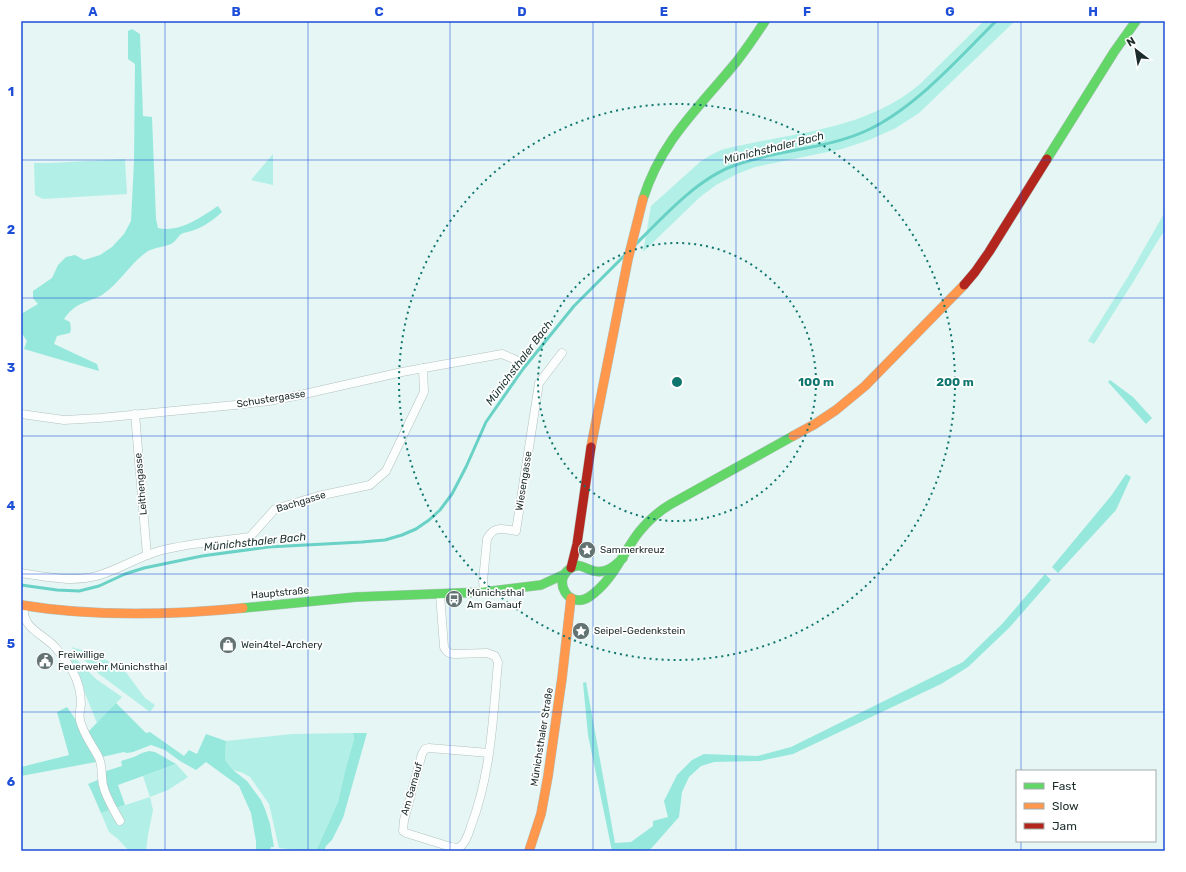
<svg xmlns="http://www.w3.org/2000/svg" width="1186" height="872" font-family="Rubik,sans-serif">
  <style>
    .green { fill: #b2f0e7 }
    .forest { fill: #96e8dd }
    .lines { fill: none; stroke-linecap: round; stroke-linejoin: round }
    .stream { stroke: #69d1c5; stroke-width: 3 }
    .street-casing { stroke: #b3c2c0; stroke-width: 9 }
    .fast-casing { stroke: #b3c2c0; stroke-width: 10 }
    .slow-casing { stroke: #b3c2c0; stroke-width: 10 }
    .jam-casing { stroke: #b3c2c0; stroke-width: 10 }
    .street { stroke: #fbfefd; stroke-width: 8 }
    .fast { stroke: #63d668; stroke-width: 9 }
    .slow { stroke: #ff974d; stroke-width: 9 }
    .jam { stroke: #b3261e; stroke-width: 9 }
    .grid { fill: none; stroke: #1d4ed8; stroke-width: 1; stroke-opacity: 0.55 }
    .ring { fill: none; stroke: #0f766e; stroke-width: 2; stroke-dasharray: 2 4 }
    .labels { text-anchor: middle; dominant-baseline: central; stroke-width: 3.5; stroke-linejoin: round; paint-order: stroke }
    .street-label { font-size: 10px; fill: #1c2c2a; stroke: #fff }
    .poi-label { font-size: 10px; fill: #1c2c2a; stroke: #fff; text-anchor: start }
    .water-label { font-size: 11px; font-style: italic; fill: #203733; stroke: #fff }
    .centre { fill: #0f766e; stroke: #fff; stroke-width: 2 }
    .ring-label { font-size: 12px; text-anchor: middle; font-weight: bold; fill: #0f766e; stroke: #fff; stroke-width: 3.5; stroke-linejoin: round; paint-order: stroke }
    .neatline { fill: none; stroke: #1d4ed8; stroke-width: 1.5 }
    .grid-label { font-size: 13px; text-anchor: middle; font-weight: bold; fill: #1d4ed8 }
  </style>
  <rect width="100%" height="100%" fill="#e5f6f4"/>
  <g class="green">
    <path d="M984,21H1015L919,113L896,128L869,140L842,149L755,167L737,174L716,185L700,197L643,252L651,206L701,161L711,155L721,150C789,132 864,132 920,84Z"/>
    <path d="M273,154V185L251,180Z"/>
    <path d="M125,159L127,194L43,199L35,195L34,163H50Z"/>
    <path d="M1165,212V230L1157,242L1135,279L1094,344L1088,341L1129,275Z"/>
    <path d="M71,647L96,654L125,671L145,698L155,705L150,712L99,674Z"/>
    <path d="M66,651L73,656L96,679L122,697L97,723L82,686L62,652Z"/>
    <path d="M353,733L354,739L345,771L338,802L316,851H296V850L279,848L269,804L250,777L243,773L233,770L225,760L226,741L292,734Z"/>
    <path d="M176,764L188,777L168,790L150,797L153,810L148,835L146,850L144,851H129L118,839L109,832L101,813L150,797L143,776Z"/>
  </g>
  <g class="forest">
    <path d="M132,29L140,34L143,116L152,117L156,219L158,228C180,233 201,217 218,206L222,212C213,220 205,226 194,230C190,232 183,232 180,235C177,238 175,242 171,244C164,247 156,247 148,251C130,263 120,283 102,295C85,304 77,301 64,319L70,322L71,329L70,333L57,336L54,344L97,364L99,371L24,349L27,341L21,332V314L38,304L33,298V291L52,278L58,265L66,257L75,255L84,260L100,255L112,247L124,234L131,221L134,161L135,64L128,59V31Z"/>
    <path d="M1110,380L1133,397L1152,418L1146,424L1108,382Z"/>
    <path d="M1126,474L1131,477L1116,510L1058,573L1052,567L1111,496Z"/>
    <path d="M1045,574L1051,580L1009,628L968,667L941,684L793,754L760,761L714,762L701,766L689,777L682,792L679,817L649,851H612L588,735L583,683L586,682L615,843L631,842L653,826V821L668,817L664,801L677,775L692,760L704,754L757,756L791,747L963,662L1002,624Z"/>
    <path d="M116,703L146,733L150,732L184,756L189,750L197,754L206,734L226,741L225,760L233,770L247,781L261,800L265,809L270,824L274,847H271L270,851H256V841L251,813L239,786L206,762L196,770L180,761L165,750L151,745L133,752L127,753L124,752L102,757L88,732Z"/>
    <path d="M67,707L78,723L84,738L96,762L21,776V767L69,755L57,712Z"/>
    <path d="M353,733H367L343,818L332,840L326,846L324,851H316L338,802L345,771L354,739Z"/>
    <path d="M149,751L155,752L176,764L118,785L125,805L101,813L92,792L88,784L105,777L106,771L122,766L121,761L134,757L142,753Z"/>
  </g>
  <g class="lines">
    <g class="stream">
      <path d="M635,245C662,218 697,179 733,166C777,149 827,150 870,129C917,106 959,58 996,21"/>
      <path d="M21,585L57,590L79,591L99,586L125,574L144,568L202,556L268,547L362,542L385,540L402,535L416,529L429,520L440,510L452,494L466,467L486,422L523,369L574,306L625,255"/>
    </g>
    <defs>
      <g id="street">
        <path d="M21,414L64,420L100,418L235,405L269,401L300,395L402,372L502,354L516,360"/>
        <path d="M135,414L147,555"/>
        <path d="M21,573C46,577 75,583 100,575C120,569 138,557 159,551C188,543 220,541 250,537L275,509L318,496L370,485L386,471L424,392L423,368"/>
        <path d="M484,592L483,581L487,539C494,525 503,529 516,531L539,383L562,353"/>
        <path d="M440,594L444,647C446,652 449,654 455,654L487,653L495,656L498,662C493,717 491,774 471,826C469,832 467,840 462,845C459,849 455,848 451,847L406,833L403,831L404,820L422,754L425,749L429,748L489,753"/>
        <path d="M24,606C21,628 43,634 55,647C62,655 68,664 73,672C79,683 81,692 81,705C80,709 79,715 80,720C83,734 93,746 99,758C103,767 101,776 103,785C106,798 114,810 120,821"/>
      </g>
      <g id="fast">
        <path d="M1047,159L1114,52L1136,21"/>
        <path d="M643,199C662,139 699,108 737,61C747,48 756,35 765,21"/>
        <path d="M623,558C615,566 606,574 594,571C585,569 580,562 571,568C551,580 569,610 589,597C613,581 622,554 639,532C648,521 659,511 671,504L793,436"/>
        <path d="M243,608L356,597L484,592L541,585L565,574"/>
      </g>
      <g id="slow">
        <path d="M793,436L815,424L836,410L865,386L964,285"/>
        <path d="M591,447L628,259L643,199"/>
        <path d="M21,605C93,617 171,615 243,608"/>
        <path d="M529,851L541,814L548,776L562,678L571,598"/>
      </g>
      <g id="jam">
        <path d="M964,285L975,272L989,252L1047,159"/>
        <path d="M571,568L577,544L591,447"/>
      </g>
    </defs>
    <use href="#street" class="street-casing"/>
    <use href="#fast" class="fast-casing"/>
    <use href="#slow" class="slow-casing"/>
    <use href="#jam" class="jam-casing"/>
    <use href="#street" class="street"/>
    <use href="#fast" class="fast"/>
    <use href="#slow" class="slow"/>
    <use href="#jam" class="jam"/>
  </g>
  <path class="grid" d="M165,21V851M308,21V851M450,21V851M593,21V851M736,21V851M878,21V851M1021,21V771M21,160H1165M21,298H1165M21,436H1165M21,574H1165M21,712H1165M1021,841V851"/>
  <g class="ring">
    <circle cx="677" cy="382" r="139"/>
    <circle cx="677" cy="382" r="278"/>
  </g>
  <defs>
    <symbol id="sight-disc" viewBox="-11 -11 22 22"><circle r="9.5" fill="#627371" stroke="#fff"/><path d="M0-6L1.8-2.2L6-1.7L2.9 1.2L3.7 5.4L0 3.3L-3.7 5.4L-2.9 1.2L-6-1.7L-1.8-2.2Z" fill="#fff"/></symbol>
    <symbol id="bus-disc" viewBox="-11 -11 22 22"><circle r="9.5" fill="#627371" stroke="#fff"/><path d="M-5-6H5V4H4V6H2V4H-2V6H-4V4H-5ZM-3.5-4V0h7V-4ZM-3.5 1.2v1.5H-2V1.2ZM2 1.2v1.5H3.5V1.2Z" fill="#fff"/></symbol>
    <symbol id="shop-disc" viewBox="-11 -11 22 22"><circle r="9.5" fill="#627371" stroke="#fff"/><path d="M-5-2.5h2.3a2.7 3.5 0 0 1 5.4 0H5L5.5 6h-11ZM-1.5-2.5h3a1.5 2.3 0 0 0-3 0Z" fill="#fff"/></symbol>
    <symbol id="civic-disc" viewBox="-11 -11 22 22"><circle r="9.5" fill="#627371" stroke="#fff"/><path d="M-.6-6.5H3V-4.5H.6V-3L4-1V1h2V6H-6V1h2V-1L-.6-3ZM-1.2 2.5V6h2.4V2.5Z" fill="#fff"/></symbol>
  </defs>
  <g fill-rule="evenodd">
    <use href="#sight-disc" x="577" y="540" width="20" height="20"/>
    <use href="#bus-disc" x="444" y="589" width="20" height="20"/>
    <use href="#sight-disc" x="571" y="621" width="20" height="20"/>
    <use href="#shop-disc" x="218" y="635" width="20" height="20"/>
    <use href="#civic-disc" x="35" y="651" width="20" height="20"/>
  </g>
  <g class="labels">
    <g class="street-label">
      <text transform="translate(271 399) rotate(-9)">Schustergasse</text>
      <text transform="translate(524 481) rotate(-81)">Wiesengasse</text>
      <text transform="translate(141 484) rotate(-95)">Leithengasse</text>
      <text transform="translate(301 502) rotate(-17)">Bachgasse</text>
      <text transform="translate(280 593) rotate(-5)">Hauptstraße</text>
      <text transform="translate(542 737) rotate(-81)">Münichsthaler Straße</text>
      <text transform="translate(412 789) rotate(-74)">Am Gamauf</text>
    </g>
    <g class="poi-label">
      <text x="600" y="550">Sammerkreuz</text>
      <text x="467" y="593">Münichsthal<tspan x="467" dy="12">Am Gamauf</tspan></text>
      <text x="594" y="631">Seipel-Gedenkstein</text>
      <text x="241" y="645">Wein4tel-Archery</text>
      <text x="58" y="655">Freiwillige<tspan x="58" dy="12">Feuerwehr Münichsthal</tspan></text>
    </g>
    <g class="water-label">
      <text transform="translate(774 148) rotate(-14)">Münichsthaler Bach</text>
      <text transform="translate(519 363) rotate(-53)">Münichsthaler Bach</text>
      <text transform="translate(255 542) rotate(-6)">Münichsthaler Bach</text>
    </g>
  </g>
  <circle cx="677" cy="382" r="6" class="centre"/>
  <g class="ring-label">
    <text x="816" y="386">100 m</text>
    <text x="955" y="386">200 m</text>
  </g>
  <rect width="1186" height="872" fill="none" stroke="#ffffff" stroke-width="44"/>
  <rect x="1016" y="770" width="140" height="72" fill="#ffffff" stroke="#a4abaa"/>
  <rect x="1024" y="783" width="20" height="6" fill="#63d668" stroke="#a4abaa"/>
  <text x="1052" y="790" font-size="12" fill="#1c2c2a">Fast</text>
  <rect x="1024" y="803" width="20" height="6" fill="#ff974d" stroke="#a4abaa"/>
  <text x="1052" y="810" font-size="12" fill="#1c2c2a">Slow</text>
  <rect x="1024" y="823" width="20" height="6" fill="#b3261e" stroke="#a4abaa"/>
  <text x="1052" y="830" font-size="12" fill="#1c2c2a">Jam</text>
  <g transform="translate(1136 50) rotate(329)" stroke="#ffffff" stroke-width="3" paint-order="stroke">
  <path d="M0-3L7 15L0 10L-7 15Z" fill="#1c2c2a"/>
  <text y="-6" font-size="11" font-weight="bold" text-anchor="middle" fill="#1c2c2a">N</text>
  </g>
  <rect x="22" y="22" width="1142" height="828" class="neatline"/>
  <g class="grid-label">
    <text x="93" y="16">A</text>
    <text x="236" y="16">B</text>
    <text x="379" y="16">C</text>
    <text x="522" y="16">D</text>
    <text x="664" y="16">E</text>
    <text x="807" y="16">F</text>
    <text x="950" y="16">G</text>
    <text x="1093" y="16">H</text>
    <text x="11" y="96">1</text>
    <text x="11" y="234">2</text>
    <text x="11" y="372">3</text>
    <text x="11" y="510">4</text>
    <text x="11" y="648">5</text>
    <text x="11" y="786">6</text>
  </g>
</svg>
